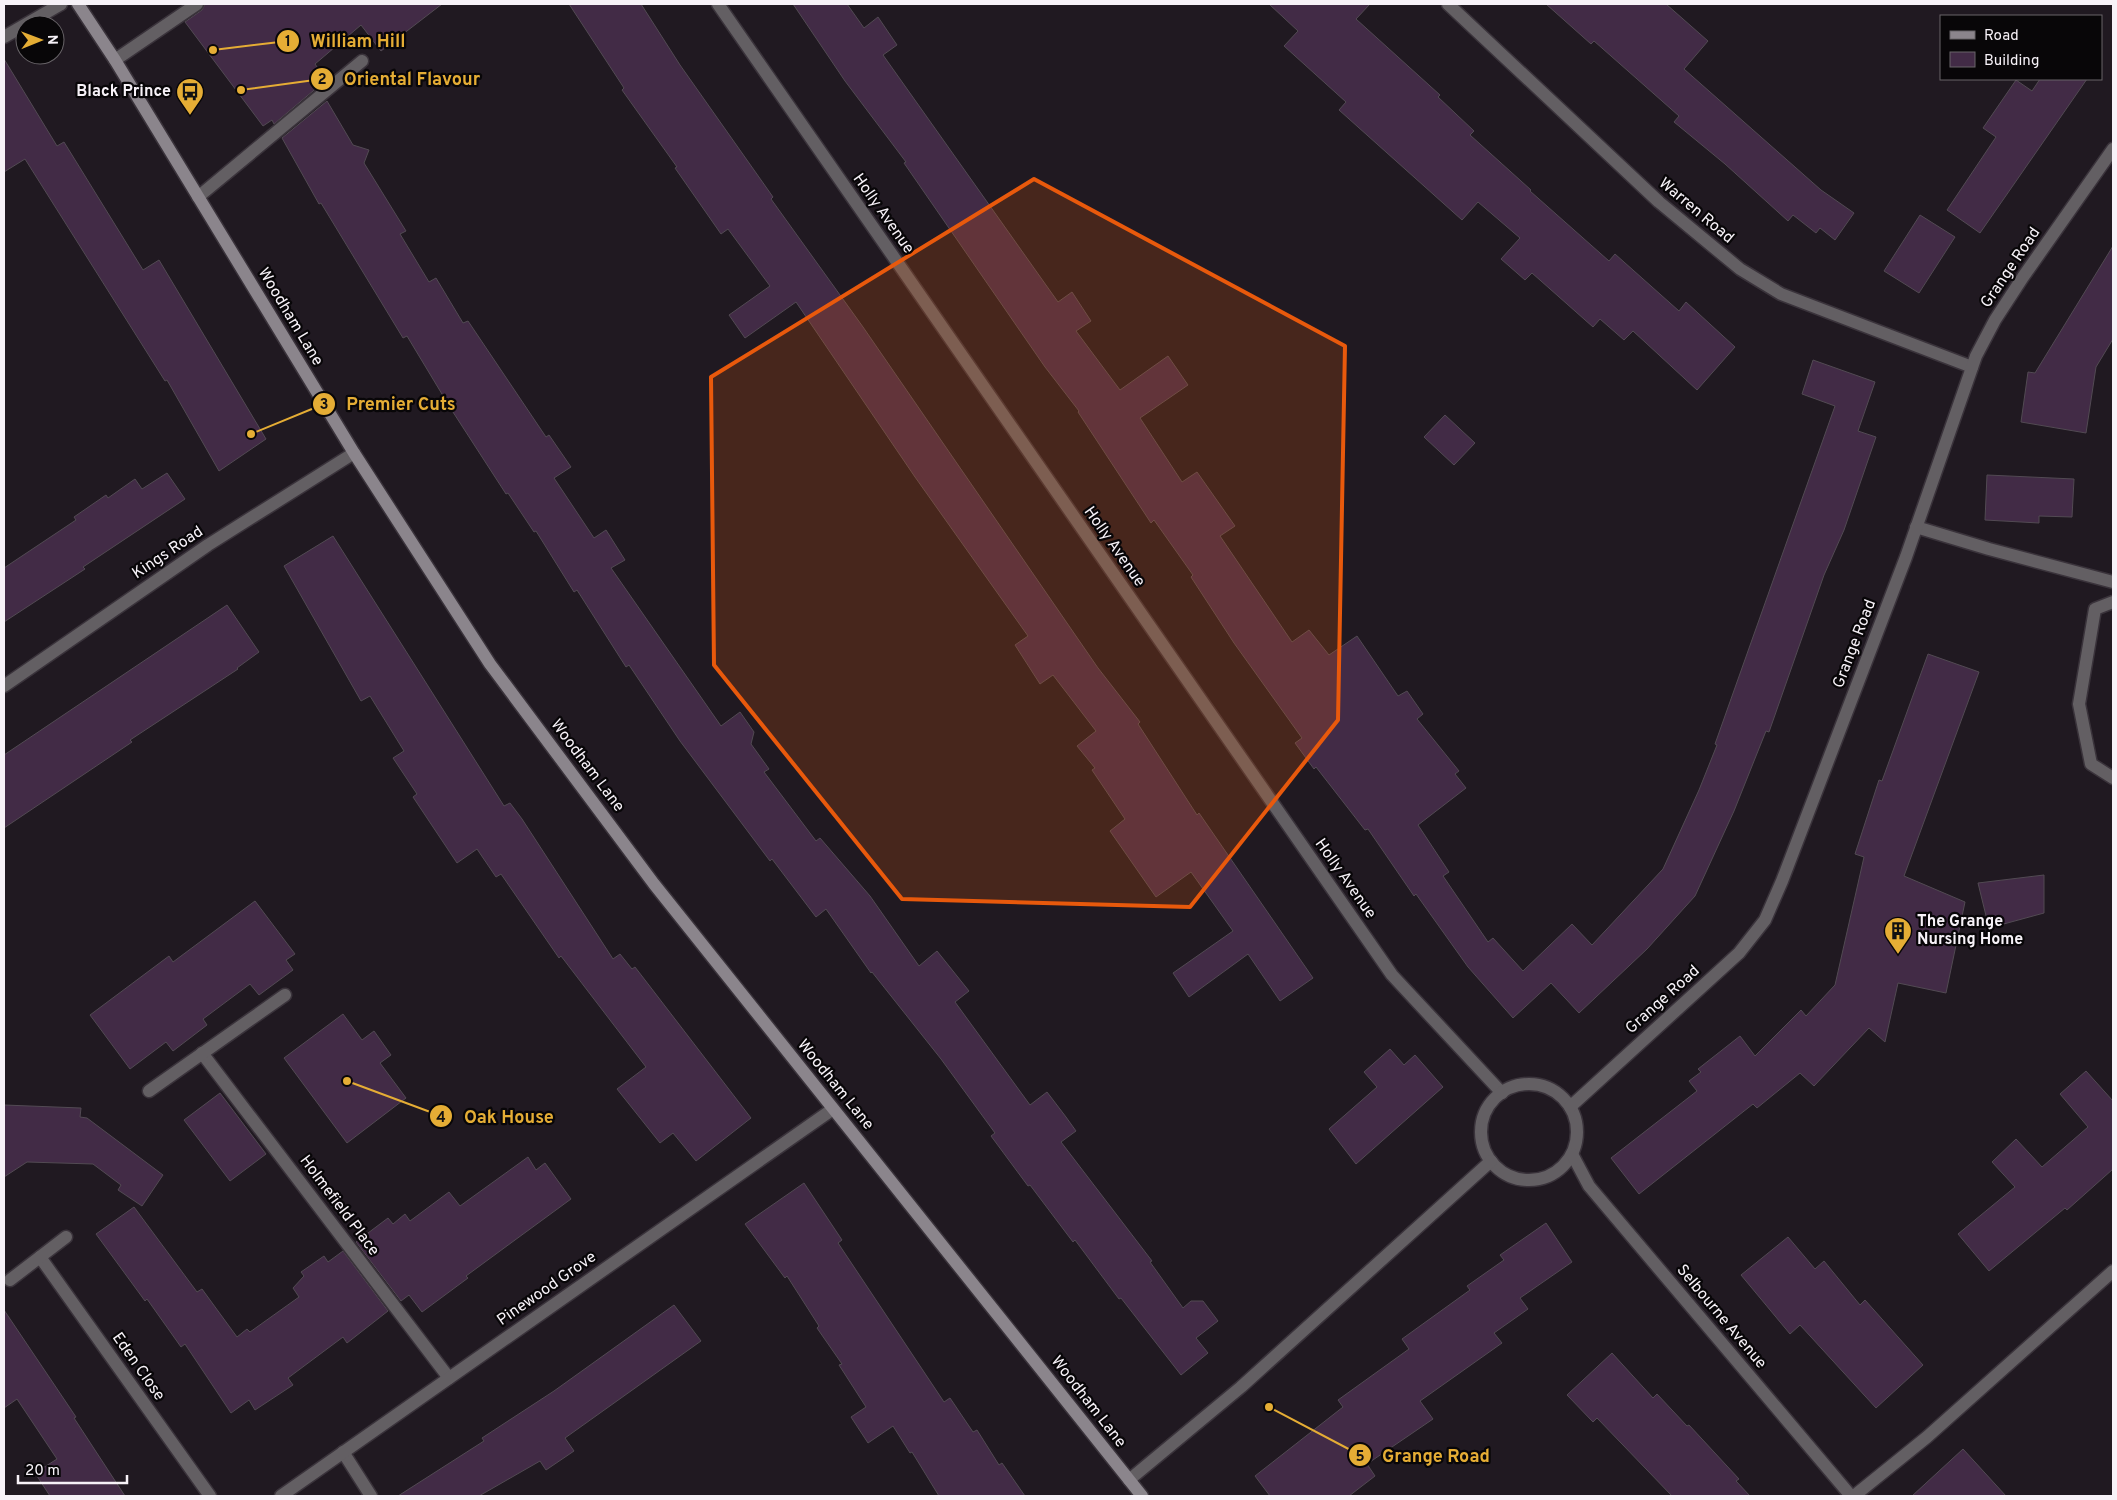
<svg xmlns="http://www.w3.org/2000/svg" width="2117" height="1500" font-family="Overpass,sans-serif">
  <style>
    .building { fill: #422b46; stroke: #524a53 }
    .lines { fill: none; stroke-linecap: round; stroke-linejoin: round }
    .service-casing { stroke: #3a333b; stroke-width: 15 }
    .minor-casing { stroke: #3a333b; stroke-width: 15 }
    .secondary-casing { stroke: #3a333b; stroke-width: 15 }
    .service { stroke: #635f63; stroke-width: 12 }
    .minor { stroke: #635f63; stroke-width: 12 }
    .secondary { stroke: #8b858c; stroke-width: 12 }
    .marked { fill: #e8590c; fill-opacity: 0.2; stroke: #e8590c; stroke-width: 4; stroke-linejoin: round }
    .labels { text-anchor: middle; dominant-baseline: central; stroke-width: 4.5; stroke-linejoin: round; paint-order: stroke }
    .poi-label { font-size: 16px; font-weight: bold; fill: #f7f2f8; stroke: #080608; text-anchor: end }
    .street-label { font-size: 16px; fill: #f7f2f8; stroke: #080608 }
    .leader { fill: none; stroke: #e5ad35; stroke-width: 2 }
    .callout-dot { fill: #e5ad35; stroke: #080608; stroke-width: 2 }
    .mark-label { font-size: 15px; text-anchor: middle; font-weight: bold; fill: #111 }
    .callout-label { font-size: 18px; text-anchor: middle; font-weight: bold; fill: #e5ad35; stroke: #080608; stroke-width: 4.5; stroke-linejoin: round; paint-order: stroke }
  </style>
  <rect width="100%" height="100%" fill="#201921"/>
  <g class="building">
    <path d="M205,4H442L381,51L361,25L315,64L326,80L274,124L272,120L263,126L185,22L202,10Z"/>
    <path d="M569,4H641L680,65L773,197L771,199L863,327L1098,668L1140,722L1138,724L1197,815L1199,813L1313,978L1280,1001L1248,954L1189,997L1173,973L1233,931L1191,872L1156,897L1110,831L1125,819L1092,770L1095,768L1077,746L1096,731L1053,675L1040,684L1015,645L1028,636L915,477L796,302L745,338L729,315L770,286L728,229L721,234L675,168L677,167L622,90L624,88Z"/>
    <path d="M793,4H847L864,28L878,17L897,45L883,55L1058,302L1072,292L1091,321L1076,331L1120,390L1168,356L1188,385L1140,418L1182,482L1197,472L1235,526L1220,536L1292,642L1309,630L1329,655L1357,636L1398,696L1407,691L1423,714L1417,719L1459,771L1455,774L1466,788L1418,825L1449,872L1443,876L1488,942L1493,938L1523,971L1572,924L1592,945L1663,869L1699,790L1717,745L1715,744L1835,406L1802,394L1813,360L1875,382L1858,431L1876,437L1844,530L1824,575L1769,732L1766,731L1734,811L1695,896L1647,949L1579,1013L1551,983L1513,1018L1468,967L1416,894L1414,896L1368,829L1365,830L1316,767L1314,769L1295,743L1302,738L1234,643L1191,577L1193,575L1154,520L1151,523L1078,412L1079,411L1045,367L904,163L906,162L845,81Z"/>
    <path d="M1269,4H1370L1356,19L1440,95L1438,97L1474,131L1470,135L1531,190L1530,191L1609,261L1615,254L1679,311L1686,302L1735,347L1697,390L1633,331L1624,340L1600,319L1593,327L1532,273L1525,280L1501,259L1520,238L1478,202L1462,220L1339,110L1346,102L1284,46L1298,31Z"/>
    <path d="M1546,4H1666L1708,41L1684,69L1821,190L1854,213L1835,240L1820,228L1816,233L1793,215L1788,221L1725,164L1674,122L1679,116L1594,41L1591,44Z"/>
    <path d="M4,59L57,146L64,142L143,270L159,260L266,439L219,471L167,380L165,381L25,159L4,172Z"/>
    <path d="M2040,79H2087L1980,233L1947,210L1996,137L1983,128L2016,80L2032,91Z"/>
    <path d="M327,101L353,145L369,150L364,163L406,231L400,234L429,282L436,278L463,323L468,321L546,437L549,435L571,467L554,478L594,538L606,530L625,560L611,568L721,726L740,712L754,732L751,744L769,769L764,772L816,841L820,838L870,896L919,966L937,951L969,991L955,1002L1030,1105L1047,1092L1066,1117L1076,1131L1061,1142L1152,1261L1150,1262L1183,1308L1191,1301H1203L1218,1321L1196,1338L1208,1353L1181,1375L1121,1298L1119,1299L1075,1240L1073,1242L1030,1185L1028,1186L991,1136L995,1133L941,1059L872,972L871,973L826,909L816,917L772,859L770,861L680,741L629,665L626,667L577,590L574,592L536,531L534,532L508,493L506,494L451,409L407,336L403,338L321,203L319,204L282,138Z"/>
    <path d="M1920,215L1955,237L1919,293L1884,271Z"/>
    <path d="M2113,246V339L2096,367L2086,433L2021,422L2028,372L2035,373Z"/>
    <path d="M1445,415L1475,443L1454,465L1424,437Z"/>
    <path d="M167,473L185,499L83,567L85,569L4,622V568L76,520L74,517L106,495L108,498L135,479L142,489Z"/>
    <path d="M1987,475L2074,479L2072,517L2039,516V523L1985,520Z"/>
    <path d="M333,536L504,806L510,803L522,819L613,959L620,954L632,969L635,967L751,1118L696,1161L673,1133L660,1143L617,1089L646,1067L561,956L559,958L501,874L496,877L477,849L457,863L413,797L417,794L393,758L404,751L370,696L361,701L284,566Z"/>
    <path d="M227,605L259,652L237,668L238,669L130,740L132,742L4,828V755Z"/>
    <path d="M1928,654L1979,672L1904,876L1965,902L1946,993L1898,983L1885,1042L1869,1028L1814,1086L1800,1073L1757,1108L1753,1104L1639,1194L1611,1158L1697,1091L1689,1081L1701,1072L1698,1069L1740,1036L1755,1056L1801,1010L1806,1016L1835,985L1864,857L1855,854L1879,780L1882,781Z"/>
    <path d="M2044,875V913L1989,928L1978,883Z"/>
    <path d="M255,901L295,954L286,960L293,970L259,995L250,984L203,1019L207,1025L173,1051L166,1042L130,1069L90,1015L169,956L173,962Z"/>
    <path d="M343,1014L362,1040L374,1031L391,1055L380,1063L406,1098L347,1143L284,1058Z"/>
    <path d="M1390,1049L1404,1065L1415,1055L1443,1087L1356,1164L1329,1129L1377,1087L1364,1072Z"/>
    <path d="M2086,1071L2113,1101V1169L2067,1210L2065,1208L1989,1271L1958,1234L2015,1187L1992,1162L2016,1139L2042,1167L2088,1127L2060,1094Z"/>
    <path d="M220,1093L266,1154L230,1181L184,1120Z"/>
    <path d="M4,1105L81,1108L80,1117L87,1118L163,1175L142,1206L118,1190L121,1185L93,1164L27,1162L4,1177Z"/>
    <path d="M528,1157L536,1170L545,1163L571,1199L515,1240L466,1276L468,1278L422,1312L409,1295L401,1301L356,1242L388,1218L393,1224L405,1214L410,1221L449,1192L460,1206Z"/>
    <path d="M804,1183L842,1240L838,1243L944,1402L950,1398L973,1432L977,1430L999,1465L1002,1463L1025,1496H939L912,1452L910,1453L893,1426L868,1443L851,1417L866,1407L839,1365L842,1364L817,1328L819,1326L787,1276L785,1278L745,1224Z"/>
    <path d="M134,1207L197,1292L202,1289L237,1337L247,1329L250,1332L299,1297L293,1288L304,1276L301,1272L324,1256L328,1262L343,1251L388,1311L347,1343L343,1337L288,1378L293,1385L255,1410L249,1400L231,1413L185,1344L181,1347L147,1299L145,1301L96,1234Z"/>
    <path d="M1546,1223L1572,1262L1520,1298L1528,1309L1494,1333L1502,1343L1420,1401L1433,1419L1367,1464L1375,1476L1349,1496H1270L1255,1476L1343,1407L1338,1400L1409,1349L1402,1339L1470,1290L1467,1286L1504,1260L1500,1255Z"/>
    <path d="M1788,1237L1815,1269L1824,1261L1860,1305L1865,1300L1923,1365L1876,1408L1800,1325L1790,1334L1741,1275Z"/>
    <path d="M674,1305L701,1341L565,1438L574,1451L546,1470L540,1461L479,1496H398L484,1441L482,1438L554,1391Z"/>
    <path d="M4,1310L76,1417L74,1418L125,1496H50L35,1473L57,1459L17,1399L4,1408Z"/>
    <path d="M1612,1353L1653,1398L1657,1394L1687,1426L1689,1425L1739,1479L1736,1481L1750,1496H1672L1597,1418L1593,1422L1567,1395Z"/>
    <path d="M1963,1449L2006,1496H1912Z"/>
  </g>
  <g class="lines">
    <defs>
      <g id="service">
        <path d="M115,60L197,4"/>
        <path d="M198,197L362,61"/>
        <path d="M1916,527L1989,549L2113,582"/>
        <path d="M2113,602L2095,609L2079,704L2091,764L2113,778"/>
      </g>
      <g id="minor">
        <path d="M718,4L1392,975L1502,1093"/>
        <path d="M1448,4L1659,202L1740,269L1781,294L1972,367"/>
        <path d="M4,37L61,4"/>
        <path d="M4,686L208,545L354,453"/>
        <path d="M202,1053L449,1378"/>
        <circle cx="1529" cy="1132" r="48"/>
        <path d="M149,1091L285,995"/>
        <path d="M1570,1107L1739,953L1765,920L1782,881L1906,557L1976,356L1995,320L2023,277L2113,149"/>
        <path d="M1572,1154L1589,1186L1851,1496"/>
        <path d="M40,1257L210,1496"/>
        <path d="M10,1280L66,1237"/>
        <path d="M343,1452L371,1496"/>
        <path d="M1129,1480L1241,1387L1491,1161"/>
        <path d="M281,1496L833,1109"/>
        <path d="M1854,1496L1927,1437L2113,1271"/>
      </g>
      <path id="secondary" d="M78,4L115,60L354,453L490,664L654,884L1142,1496"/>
    </defs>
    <use href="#service" class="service-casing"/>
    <use href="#minor" class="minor-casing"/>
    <use href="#secondary" class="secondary-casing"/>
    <use href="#service" class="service"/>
    <use href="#minor" class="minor"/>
    <use href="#secondary" class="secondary"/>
  </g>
  <path class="marked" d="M1034,179L1345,346L1338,720L1190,907L902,899L714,665L711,377Z"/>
  <defs>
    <symbol id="bus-pin" viewBox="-11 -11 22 30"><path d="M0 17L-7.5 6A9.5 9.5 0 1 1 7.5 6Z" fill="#e5ad35" stroke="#080608"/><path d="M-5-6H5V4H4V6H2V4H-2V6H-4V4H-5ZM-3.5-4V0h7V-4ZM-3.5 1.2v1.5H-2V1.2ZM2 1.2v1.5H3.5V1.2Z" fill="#111"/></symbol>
    <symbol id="building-pin" viewBox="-11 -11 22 30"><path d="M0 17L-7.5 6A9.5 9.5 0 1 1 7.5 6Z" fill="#e5ad35" stroke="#080608"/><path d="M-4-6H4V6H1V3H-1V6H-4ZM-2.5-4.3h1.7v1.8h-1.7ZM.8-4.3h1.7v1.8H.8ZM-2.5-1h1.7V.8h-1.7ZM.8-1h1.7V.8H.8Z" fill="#111"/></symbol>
  </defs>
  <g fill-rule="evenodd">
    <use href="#bus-pin" x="174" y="76" width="32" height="43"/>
    <use href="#building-pin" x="1882" y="915" width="32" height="43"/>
  </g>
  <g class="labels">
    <g class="poi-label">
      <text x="171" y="92">Black Prince</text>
      <text x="1917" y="922" text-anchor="start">The Grange<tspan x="1917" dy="18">Nursing Home</tspan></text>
    </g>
    <g class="street-label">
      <text transform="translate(1696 211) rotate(40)">Warren Road</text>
      <text transform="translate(883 214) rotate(55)">Holly Avenue</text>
      <text transform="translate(2011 268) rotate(-56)">Grange Road</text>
      <text transform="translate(290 317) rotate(59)">Woodham Lane</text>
      <text transform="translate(1114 547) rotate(55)">Holly Avenue</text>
      <text transform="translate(168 553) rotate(-34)">Kings Road</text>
      <text transform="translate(1855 644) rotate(-69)">Grange Road</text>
      <text transform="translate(587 766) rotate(53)">Woodham Lane</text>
      <text transform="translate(1345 879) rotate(55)">Holly Avenue</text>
      <text transform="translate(1663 1000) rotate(-42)">Grange Road</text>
      <text transform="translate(835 1085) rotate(51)">Woodham Lane</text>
      <text transform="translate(339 1206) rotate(53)">Holmefield Place</text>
      <text transform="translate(547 1289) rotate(-35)">Pinewood Grove</text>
      <text transform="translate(1721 1317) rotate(50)">Selbourne Avenue</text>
      <text transform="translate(138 1367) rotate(55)">Eden Close</text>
      <text transform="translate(1088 1402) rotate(52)">Woodham Lane</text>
    </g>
  </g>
  <path class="leader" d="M213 50L288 41M241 90L322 79M251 434L324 404M347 1081L441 1116M1269 1407L1360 1455"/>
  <g class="callout-dot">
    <circle cx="213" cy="50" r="5"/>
    <circle cx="241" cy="90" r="5"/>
    <circle cx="251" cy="434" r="5"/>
    <circle cx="347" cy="1081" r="5"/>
    <circle cx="1269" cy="1407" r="5"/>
    <circle cx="288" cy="41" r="12"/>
    <circle cx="322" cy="79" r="12"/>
    <circle cx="324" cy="404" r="12"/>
    <circle cx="441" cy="1116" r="12"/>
    <circle cx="1360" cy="1455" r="12"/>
  </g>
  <g class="mark-label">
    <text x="288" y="46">1</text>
    <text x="322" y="84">2</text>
    <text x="324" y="409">3</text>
    <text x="441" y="1122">4</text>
    <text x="1360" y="1461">5</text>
  </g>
  <g class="callout-label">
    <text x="358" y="47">William Hill</text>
    <text x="412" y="85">Oriental Flavour</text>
    <text x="401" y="410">Premier Cuts</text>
    <text x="509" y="1123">Oak House</text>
    <text x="1436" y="1462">Grange Road</text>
  </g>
  <rect width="2117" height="1500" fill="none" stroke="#f7f2f8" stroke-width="10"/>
  <rect x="1940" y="15" width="162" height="65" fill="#080608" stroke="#686468"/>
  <rect x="1950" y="31" width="25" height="8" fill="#8b858c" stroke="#686468"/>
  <text x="1984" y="40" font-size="15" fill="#f7f2f8">Road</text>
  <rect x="1950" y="52" width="25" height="15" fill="#422b46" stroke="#686468"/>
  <text x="1984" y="65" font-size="15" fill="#f7f2f8">Building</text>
  <g transform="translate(40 40) rotate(89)"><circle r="24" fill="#080608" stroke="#686468"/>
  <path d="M0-4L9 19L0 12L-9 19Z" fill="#e5ad35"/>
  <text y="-8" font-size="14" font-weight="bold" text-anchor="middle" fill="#f7f2f8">N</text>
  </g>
  <path d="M18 1475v8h109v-8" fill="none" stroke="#f7f2f8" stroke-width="2.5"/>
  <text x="25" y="1475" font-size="15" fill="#f7f2f8" stroke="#080608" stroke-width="4" paint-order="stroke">20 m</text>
</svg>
